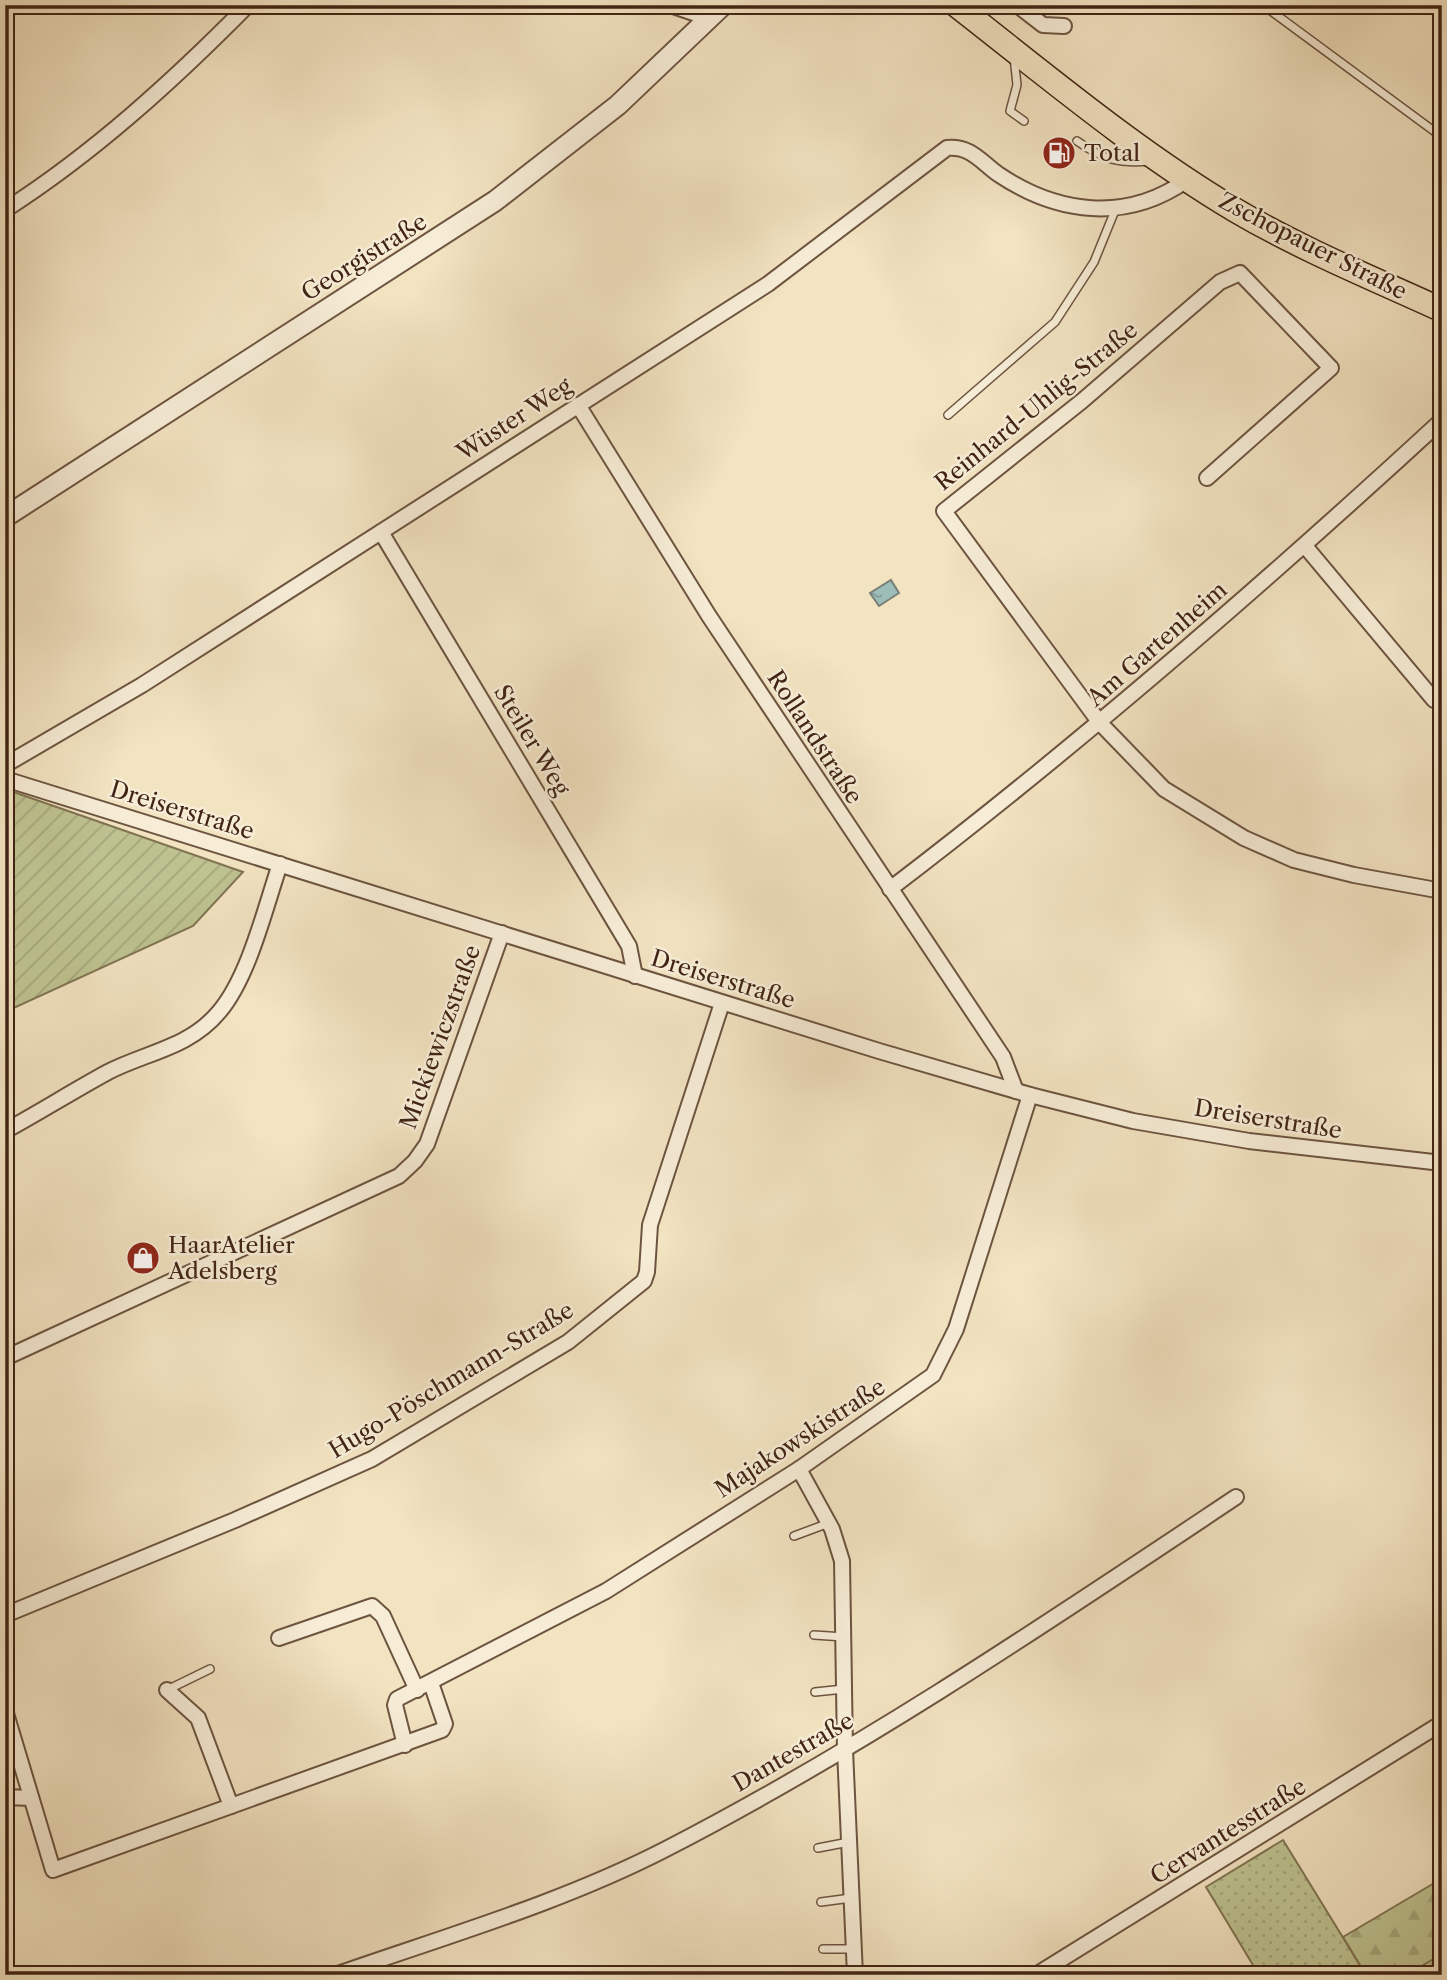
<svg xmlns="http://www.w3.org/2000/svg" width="1447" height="1980" font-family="'Libre Caslon Text',serif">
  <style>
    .grass { fill: url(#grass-dots); stroke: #807453; stroke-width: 2 }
    .forest { fill: url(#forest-firs); stroke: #807453; stroke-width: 2 }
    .garden { fill: url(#garden-furrows); stroke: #807453; stroke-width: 2 }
    .water { fill: url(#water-ripples); stroke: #788077; stroke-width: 2 }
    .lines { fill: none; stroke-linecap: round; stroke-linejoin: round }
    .service-casing { stroke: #6d5440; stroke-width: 10 }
    .minor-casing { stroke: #6d5440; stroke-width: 18 }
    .tertiary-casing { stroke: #6d5440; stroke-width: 23 }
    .primary-casing { stroke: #412415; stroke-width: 26 }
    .service { stroke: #f7edd7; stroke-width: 7 }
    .minor { stroke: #f7edd7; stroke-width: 14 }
    .tertiary { stroke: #f7edd7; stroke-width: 19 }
    .primary { stroke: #f2e3c1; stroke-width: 23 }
    .labels { text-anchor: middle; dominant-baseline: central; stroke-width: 5; stroke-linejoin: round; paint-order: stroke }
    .poi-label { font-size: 23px; fill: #412415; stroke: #f7edd7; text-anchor: start }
    .street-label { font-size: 23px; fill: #412415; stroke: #f7edd7 }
  </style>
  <defs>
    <pattern id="grass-dots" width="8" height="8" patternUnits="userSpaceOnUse" patternTransform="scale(1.75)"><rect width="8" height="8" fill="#bec391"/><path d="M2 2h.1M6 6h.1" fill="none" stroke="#a4a77c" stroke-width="1.8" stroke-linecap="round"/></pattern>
    <pattern id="forest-firs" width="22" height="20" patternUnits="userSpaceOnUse" patternTransform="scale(1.75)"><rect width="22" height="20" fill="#bec391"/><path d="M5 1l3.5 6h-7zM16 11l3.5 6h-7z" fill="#a4a77c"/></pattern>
    <pattern id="garden-furrows" width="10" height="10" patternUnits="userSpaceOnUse" patternTransform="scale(1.75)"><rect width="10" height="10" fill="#bec391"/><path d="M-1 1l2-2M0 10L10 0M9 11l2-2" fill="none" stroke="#a4a77c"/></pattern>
    <pattern id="water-ripples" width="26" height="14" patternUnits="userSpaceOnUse" patternTransform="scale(1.75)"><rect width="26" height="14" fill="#9cbdb8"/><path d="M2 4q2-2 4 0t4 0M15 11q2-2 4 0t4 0" fill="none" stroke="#819994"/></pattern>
  </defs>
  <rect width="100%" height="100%" fill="#f2e3c1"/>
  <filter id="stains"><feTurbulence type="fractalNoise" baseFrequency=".00286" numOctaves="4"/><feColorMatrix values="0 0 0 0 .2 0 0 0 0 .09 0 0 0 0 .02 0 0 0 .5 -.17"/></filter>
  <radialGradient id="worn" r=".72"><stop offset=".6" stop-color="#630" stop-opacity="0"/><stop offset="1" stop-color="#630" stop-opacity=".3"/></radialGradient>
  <g class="grass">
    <path d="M1283,1840L1366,1975H1259L1206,1887Z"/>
    <path d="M1442,1954V1975H1406Z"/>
  </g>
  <path class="forest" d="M1436,1882L1442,1891V1954L1406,1975H1366L1343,1937Z"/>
  <path class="garden" d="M5,789L243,872L193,926L5,1012Z"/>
  <path class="water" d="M891,580L899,593L879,606L870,593Z"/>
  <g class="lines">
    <defs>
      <g id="service">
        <path d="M1267,8L1442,137"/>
        <path d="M1014,57L1017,85L1010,111L1024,121"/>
        <path d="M1077,141C1102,159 1119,164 1150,161"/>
        <path d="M948,415L1055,322L1094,262L1116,208"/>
        <path d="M794,1536L829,1523"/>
        <path d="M814,1635L844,1637"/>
        <path d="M167,1690L210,1669"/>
        <path d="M815,1692L844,1689"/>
        <path d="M818,1848L849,1842"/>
        <path d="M821,1902L851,1898"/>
        <path d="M823,1949H854"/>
      </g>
      <g id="minor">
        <path d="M670,5L711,19"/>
        <path d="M1017,5L1043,25L1064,26"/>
        <path d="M5,210C94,153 174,80 248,5"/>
        <path d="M578,405L709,616L1003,1057L1016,1091"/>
        <path d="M1207,478L1331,368L1240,273L1220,282L1082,401L944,511L1100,723L1164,789L1244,838L1294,860L1354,875L1442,891"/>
        <path d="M381,532L629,946L635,976"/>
        <path d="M1305,546L1434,700"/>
        <path d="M5,765L142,685L768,284L947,148C971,146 980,161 998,174C1057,214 1126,223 1187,180"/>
        <path d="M5,779L879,1051L1030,1095L1133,1121L1249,1141L1442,1163"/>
        <path d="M890,889C1083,742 1264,584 1442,420"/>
        <path d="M5,1131C40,1112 73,1091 108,1072C147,1052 189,1048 219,1012C249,977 265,908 280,864"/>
        <path d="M5,1358L399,1176L415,1161L427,1144L502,933"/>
        <path d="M799,1469L832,1529L842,1561L845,1750L855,1975"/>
        <path d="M5,1615L235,1520L372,1459L568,1342L644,1281L647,1272L650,1225L722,1003"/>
        <path d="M279,1638L372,1606L383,1616L417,1690"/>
        <path d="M167,1690L198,1718L231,1806"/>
        <path d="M5,1710L53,1870L442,1730L445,1724L431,1683"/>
        <path d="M405,1745L395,1705L397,1699L606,1591L799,1469L933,1375L956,1329L1030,1095"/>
        <path d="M5,1797L31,1798"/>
        <path d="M335,1975C446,1936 561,1903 666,1849C864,1747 1050,1621 1236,1497"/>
        <path d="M1036,1975L1442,1723"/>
      </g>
      <path id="tertiary" d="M5,517L495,201L618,105L723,5"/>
      <path id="primary" d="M956,5C1047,76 1136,151 1235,210C1301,249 1372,278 1442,310"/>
    </defs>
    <use href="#service" class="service-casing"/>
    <use href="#minor" class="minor-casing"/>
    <use href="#tertiary" class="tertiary-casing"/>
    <use href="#primary" class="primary-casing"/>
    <use href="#service" class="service"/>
    <use href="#minor" class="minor"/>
    <use href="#tertiary" class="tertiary"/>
    <use href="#primary" class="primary"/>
  </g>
  <defs>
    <symbol id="fuel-disc" viewBox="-11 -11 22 22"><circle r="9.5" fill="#8f2418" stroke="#f7edd7"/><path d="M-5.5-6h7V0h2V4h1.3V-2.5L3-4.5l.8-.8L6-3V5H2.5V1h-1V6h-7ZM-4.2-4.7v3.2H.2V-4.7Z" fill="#fff"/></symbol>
    <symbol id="shop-disc" viewBox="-11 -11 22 22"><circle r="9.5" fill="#8f2418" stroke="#f7edd7"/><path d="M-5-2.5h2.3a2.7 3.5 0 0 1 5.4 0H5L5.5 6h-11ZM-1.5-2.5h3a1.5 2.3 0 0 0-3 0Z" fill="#fff"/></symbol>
  </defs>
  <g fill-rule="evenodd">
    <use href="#fuel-disc" x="1040" y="134" width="38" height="38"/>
    <use href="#shop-disc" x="124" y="1239" width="38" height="38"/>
  </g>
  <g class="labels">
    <g class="poi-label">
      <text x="1084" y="153">Total</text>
      <text x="168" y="1245">HaarAtelier<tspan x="168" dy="26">Adelsberg</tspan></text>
    </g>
    <g class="street-label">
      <text transform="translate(1313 246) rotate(27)">Zschopauer Straße</text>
      <text transform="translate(364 257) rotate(-32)">Georgistraße</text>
      <text transform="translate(1036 406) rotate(-39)">Reinhard-Uhlig-Straße</text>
      <text transform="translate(514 419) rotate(-33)">Wüster Weg</text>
      <text transform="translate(1157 644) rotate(-41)">Am Gartenheim</text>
      <text transform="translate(815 737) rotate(57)">Rollandstraße</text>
      <text transform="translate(532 740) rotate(59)">Steiler Weg</text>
      <text transform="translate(182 810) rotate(17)">Dreiserstraße</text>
      <text transform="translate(723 979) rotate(17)">Dreiserstraße</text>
      <text transform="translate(440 1037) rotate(-70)">Mickiewiczstraße</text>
      <text transform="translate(1268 1119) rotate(9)">Dreiserstraße</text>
      <text transform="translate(451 1380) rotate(-31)">Hugo-Pöschmann-Straße</text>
      <text transform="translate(800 1438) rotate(-33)">Majakowskistraße</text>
      <text transform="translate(793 1752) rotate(-30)">Dantestraße</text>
      <text transform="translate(1228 1831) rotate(-32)">Cervantesstraße</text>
    </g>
  </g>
  <rect width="1447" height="1980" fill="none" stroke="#f2e3c1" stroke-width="28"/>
  <rect x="7" y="7" width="1433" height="1966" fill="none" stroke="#412415" stroke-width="3.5"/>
  <rect x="14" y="14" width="1419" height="1952" fill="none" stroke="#412415" stroke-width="2"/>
  <rect width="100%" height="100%" filter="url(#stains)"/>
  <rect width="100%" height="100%" fill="url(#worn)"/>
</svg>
